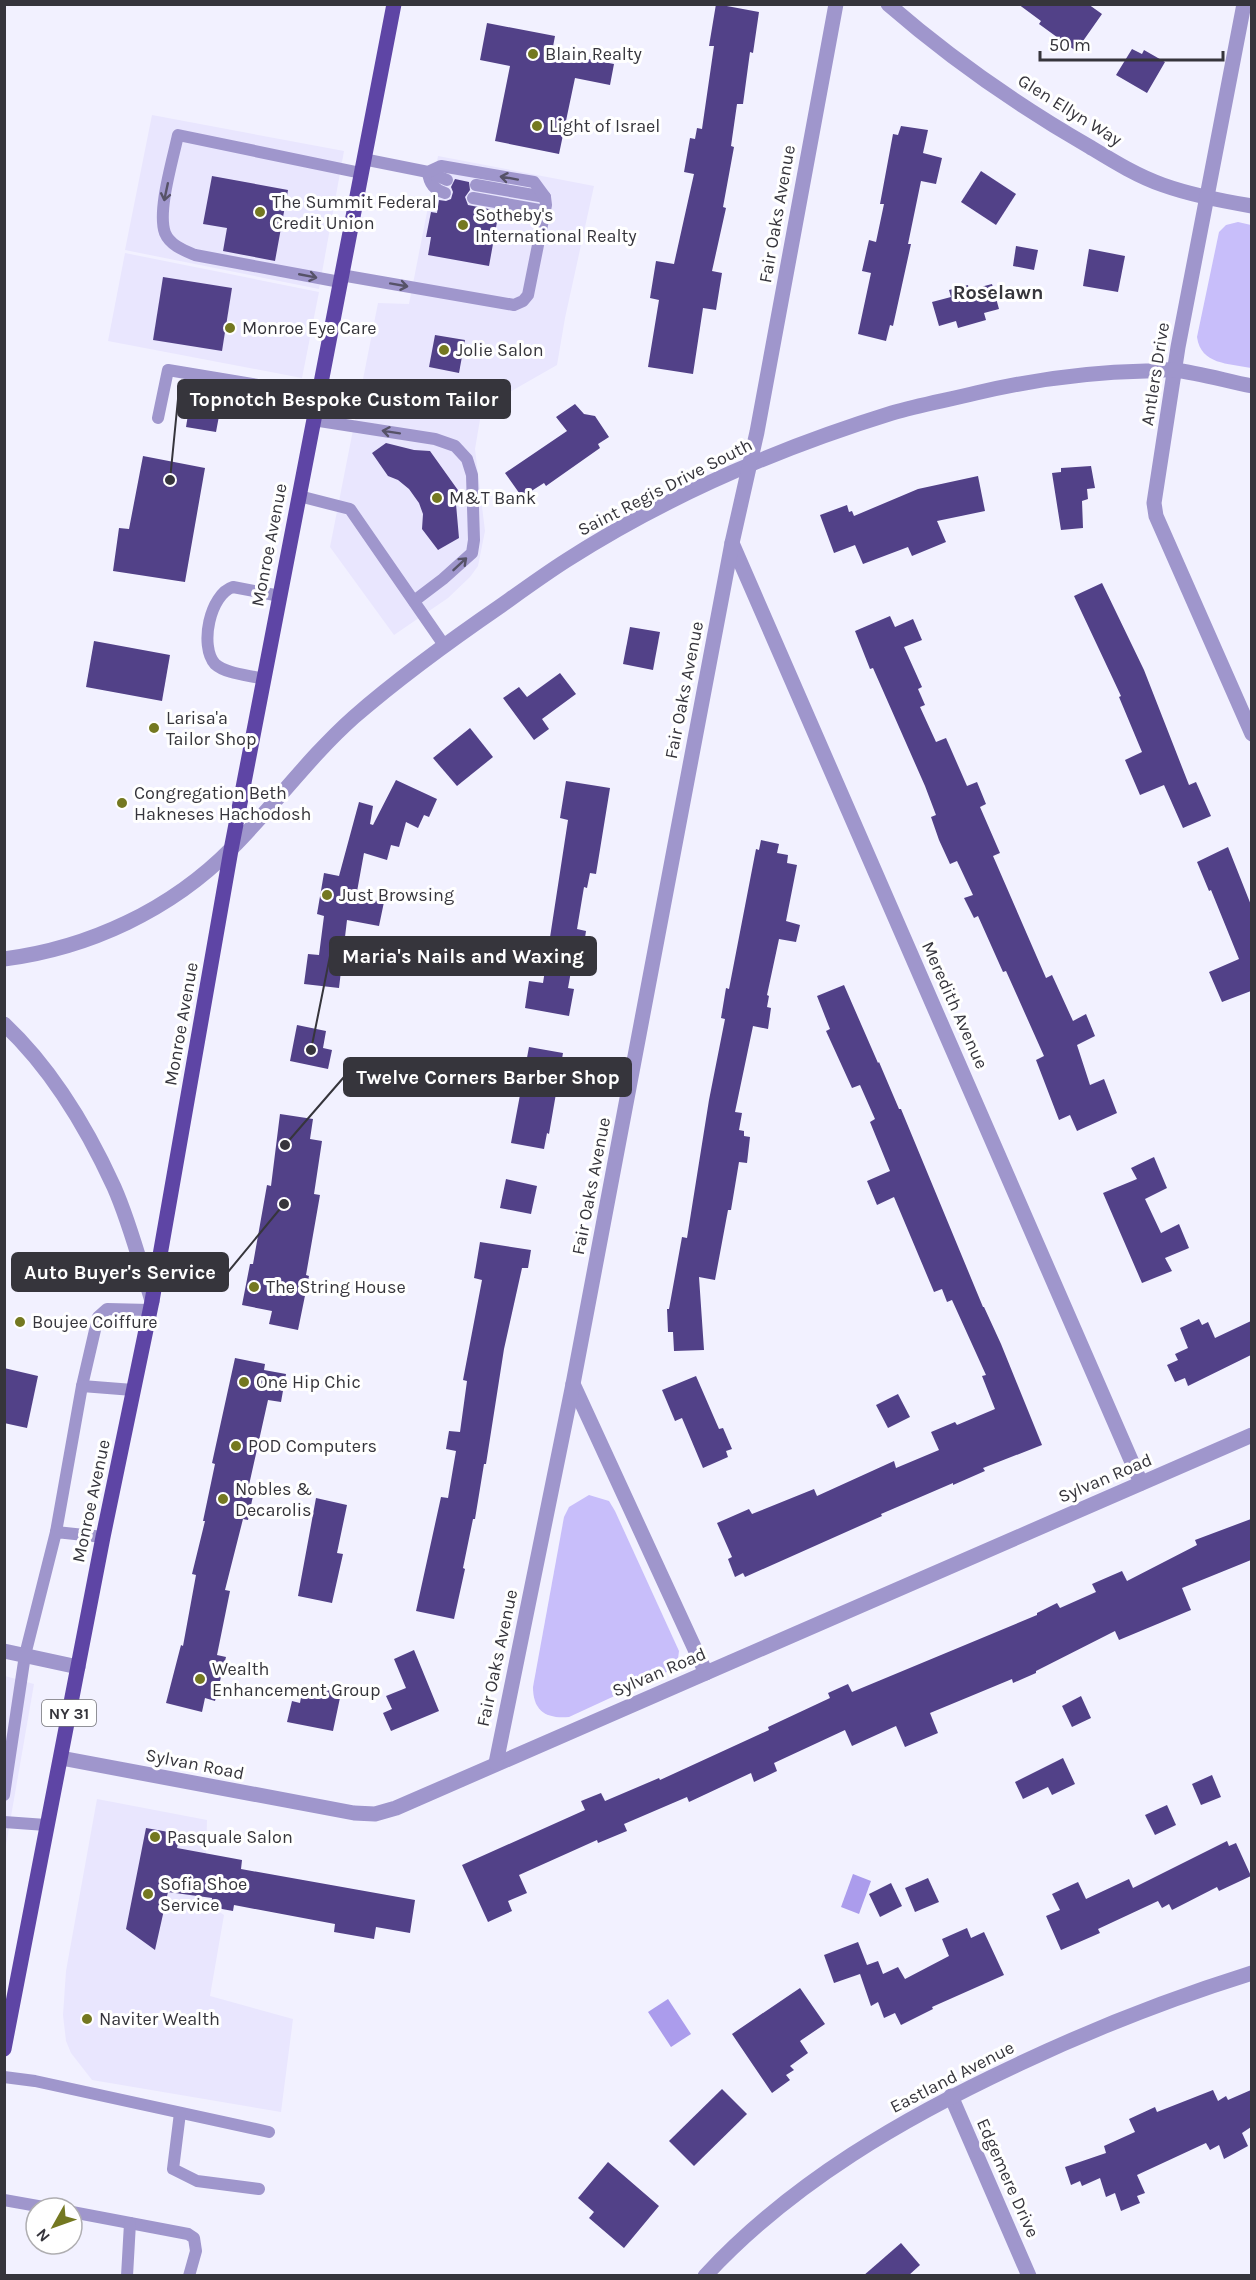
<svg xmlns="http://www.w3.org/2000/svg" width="1256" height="2280" font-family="Karla,sans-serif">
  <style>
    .built { fill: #e9e6fe }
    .green { fill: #c8befa }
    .water { fill: #ab9cec }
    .building { fill: #524188 }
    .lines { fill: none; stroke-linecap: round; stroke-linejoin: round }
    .service { stroke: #9f96cc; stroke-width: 12 }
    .minor { stroke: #9f96cc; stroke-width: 15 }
    .primary { stroke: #5e45a5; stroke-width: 15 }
    .oneway { stroke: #565267 }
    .poi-dot { fill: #747821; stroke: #fff; stroke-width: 2 }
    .labels { text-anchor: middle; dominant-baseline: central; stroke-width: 6; stroke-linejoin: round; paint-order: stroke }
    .shield { fill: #fff; stroke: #727276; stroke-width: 1.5 }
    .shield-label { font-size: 16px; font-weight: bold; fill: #36353c }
    .poi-label { font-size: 18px; fill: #36353c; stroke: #fff; text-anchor: start }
    .street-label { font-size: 18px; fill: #36353c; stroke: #fff }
    .neighbourhood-label { font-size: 20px; font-weight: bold; fill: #36353c; stroke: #fff }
    .leader { fill: none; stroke: #36353c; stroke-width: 2 }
    .callout-dot { fill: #36353c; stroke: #fff; stroke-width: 2 }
    .callout { fill: #36353c; stroke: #36353c; stroke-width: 2 }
    .callout-label { font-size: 20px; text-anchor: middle; font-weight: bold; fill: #fff }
  </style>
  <rect width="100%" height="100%" fill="#f2f1ff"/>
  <g class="built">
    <path d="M152,115L344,151L319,289L125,250Z"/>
    <path d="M438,156L594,186L565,318L557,365L482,408L475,449L485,531L478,566L470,577L448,598L394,635L330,547L378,303L409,304Z"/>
    <path d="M125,253L319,292L302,378L108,341Z"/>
    <path d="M5,1676L34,1684L5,1851Z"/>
    <path d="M97,1799L207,1820L206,1858L199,1899L224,1915L210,1996L293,2019L281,2112L92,2080L71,2053L66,2041L63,2015L66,1971Z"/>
  </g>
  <g class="green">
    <path d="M1238,222L1251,225V368C1228,363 1201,365 1197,337L1219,232L1226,225Z"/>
    <path d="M589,1495L609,1501L615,1511L679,1651L678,1659L673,1669L569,1717C546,1719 533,1711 533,1687L564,1517L569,1507Z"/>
  </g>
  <g class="water">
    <path d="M853,1874L871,1881L859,1914L841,1907Z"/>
    <path d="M668,1999L691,2034L671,2047L648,2012Z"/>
  </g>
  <g class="building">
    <path d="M716,4L759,12L753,53L750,52L743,104H737L731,146L734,147L723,207L726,208L712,271L722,273L716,310L703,308L693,374L648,367L659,300L650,298L656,261L674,264L694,174L684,172L690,138L695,139L697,128L702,129L714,46H709Z"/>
    <path d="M1018,4H1088L1102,14L1076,51L1039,24L1041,21Z"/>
    <path d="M487,23L555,36L552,52L614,64L610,85L575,78L559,154L495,141L510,66L480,60Z"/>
    <path d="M1132,49L1142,54L1144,50L1165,62L1147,93L1116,75Z"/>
    <path d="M901,126L928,130L923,153L942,158L936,184L921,181L908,244H911L893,326L890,325L886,341L858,334L871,273L862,271L869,240L876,242L884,204H880L893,134L898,135Z"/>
    <path d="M981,171L1016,194L996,225L961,202Z"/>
    <path d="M212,176L288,190L275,261L223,251L227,228L203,224Z"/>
    <path d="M455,179L469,182L470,190L465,197L468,205L499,211L489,266L428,255L431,237H426L431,212L437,213L439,200L446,201L451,199L453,192L451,187Z"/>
    <path d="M1016,246L1038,250L1034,270L1013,266Z"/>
    <path d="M1089,249L1125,256L1118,292L1083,286Z"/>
    <path d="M163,277L232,288L222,351L153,340Z"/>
    <path d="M992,284L999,309L984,313L986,320L958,328L956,321L939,326L932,302L951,297L949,290L968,285L969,290Z"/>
    <path d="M435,335L465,340L459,373L429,367Z"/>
    <path d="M193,384L224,389L216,432L186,427Z"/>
    <path d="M575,404L584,414L595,416L609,437L598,444L600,448L546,486L544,483L522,497L505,473L567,431L556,417Z"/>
    <path d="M386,443L414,450L430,451L460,493L456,504L459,538L438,550L422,529L423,514L419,503L409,489L398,480L388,476L372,453Z"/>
    <path d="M143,456L205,468L185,582L113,571L119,528L129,529Z"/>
    <path d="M1091,466L1095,488L1087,489L1088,499L1082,501L1083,528L1061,530L1052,473L1061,472V468Z"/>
    <path d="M978,476L985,511L937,521L946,542L912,556L908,547L863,564L855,545L834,553L820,515L847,505L849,512L852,511L854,516L918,489Z"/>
    <path d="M1102,583L1144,670L1189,785L1196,782L1211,816L1183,828L1164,785L1140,795L1125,760L1142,752L1119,697L1121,696L1074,596Z"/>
    <path d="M890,616L895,627L913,619L922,640L904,647L922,687L918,689L925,705L920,707L936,742L946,738L967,786L977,782L986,804L980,807L1000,853L993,856L1046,978L1052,975L1073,1021L1086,1014L1095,1036L1077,1045L1090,1085L1104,1079L1117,1113L1077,1131L1070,1115L1059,1120L1036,1060L1044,1056L1006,971L1003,972L978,916L974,918L964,898L973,895L957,861L950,864L939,840L931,817L936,815L925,786L873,668L870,669L855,631Z"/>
    <path d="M630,627L660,632L653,670L623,664Z"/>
    <path d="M94,641L170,655L162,701L86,687Z"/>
    <path d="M560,673L576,694L542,719L549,729L534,740L503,698L519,687L527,697Z"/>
    <path d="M470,728L493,757L457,786L433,758Z"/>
    <path d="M396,780L437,799L429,817L424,815L418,828L406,822L399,847L391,845L387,860L364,853L356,897L384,902L379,926L347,920L339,988L304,984L308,954L319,955L324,916L317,914L324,873L339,876L359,802L373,806L370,824L373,825Z"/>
    <path d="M566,781L610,788L596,874L590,873L587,888L584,887L577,929L586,931L583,951L575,949L568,988L574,989L569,1016L525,1008L529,981L543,983L568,820L560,818Z"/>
    <path d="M761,840L779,844L777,853L788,855L787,863L797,865L786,921L800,925L796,942L779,939L767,995L769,996L767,1007L771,1008L768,1029L753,1026L735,1112L742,1113L739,1130L744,1131V1136L750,1137L747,1163L739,1162L731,1210H728L715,1280L699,1277L704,1350L674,1351L673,1332H668L667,1309H669L682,1237L687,1238L709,1100L725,1019L721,1018L726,988L729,989L756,849L759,850Z"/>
    <path d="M1228,847L1251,905V991L1222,1002L1209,972L1239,959L1211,890L1209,891L1197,862Z"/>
    <path d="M844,985L878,1063L879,1062L899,1109H901L983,1307H984L1001,1344L1042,1445L983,1468L985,1471L953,1485V1483L881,1514L882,1516L745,1577L743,1573L735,1577L728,1559L732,1557L717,1523L749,1509L752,1514L814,1489L817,1496L894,1461L896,1468L939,1450L931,1432L955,1422L957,1425L995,1409L982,1376L986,1375L952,1300L947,1302L942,1289L934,1292L894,1197L877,1205L867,1181L890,1171L870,1122L875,1119L860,1085L852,1088L826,1031L830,1029L817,996Z"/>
    <path d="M297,1025L326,1031L323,1048L332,1050L328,1069L290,1061Z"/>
    <path d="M529,1047L563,1053L549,1134L547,1133L544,1149L511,1143Z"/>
    <path d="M280,1114L313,1119L310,1139L322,1141L314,1194L320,1195L306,1275L309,1276L298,1330L269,1324L272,1311L242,1305L250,1264H253L267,1185L271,1186Z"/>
    <path d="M1154,1157L1167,1188L1145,1199L1161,1233L1179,1224L1189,1248L1165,1258L1172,1271L1142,1283L1103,1193L1137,1179L1131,1168Z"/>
    <path d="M506,1179L537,1186L531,1214L500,1208Z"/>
    <path d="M480,1242L531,1250L528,1268H522L504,1349L486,1464H484L475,1519H473L463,1568L465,1569L454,1619L416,1611L441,1497L448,1498L456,1451L446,1449L449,1431L460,1432L467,1381L463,1380L482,1280L474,1278Z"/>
    <path d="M1199,1319L1202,1325L1208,1322L1215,1338L1251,1321V1355L1188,1386L1185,1378L1175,1382L1167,1365L1178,1360L1175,1354L1188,1348L1180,1328Z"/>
    <path d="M235,1358L265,1364L264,1370L286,1374L281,1402L268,1400L249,1485L255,1486L248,1520L243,1519L225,1590L230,1591L217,1655L226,1657L215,1701L205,1698L202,1712L166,1703L181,1645L183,1646L196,1575L192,1574L205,1521H203L215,1464L212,1463Z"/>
    <path d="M4,1368L38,1376L27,1428L4,1423Z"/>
    <path d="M696,1376L719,1429L723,1428L732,1449L726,1451L728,1457L703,1468L682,1418L675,1421L662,1390Z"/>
    <path d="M898,1394L910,1417L888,1428L876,1405Z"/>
    <path d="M316,1498L347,1505L337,1553L343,1554L332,1603L298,1596Z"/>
    <path d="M1251,1519V1560L1182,1588L1191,1610L1119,1640L1115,1631L1036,1671V1673L1013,1683L1012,1679L930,1713L938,1733L905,1747L896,1726L852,1746L845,1730L774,1763L777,1771L754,1782L751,1773L689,1802L687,1797L624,1824L627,1831L598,1843L597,1840L519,1875L527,1893L508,1901L512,1911L488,1922L462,1865L585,1810L581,1801L601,1793L605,1801L659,1778L660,1780L769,1730L768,1727L830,1698L828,1693L848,1684L852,1692L1037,1615V1613L1057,1603L1060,1608L1096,1592L1092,1584L1122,1571L1127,1581L1197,1545L1195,1540Z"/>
    <path d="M414,1650L439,1711L391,1731L383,1713L392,1709L386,1696L406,1688L394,1659Z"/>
    <path d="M303,1685L341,1693L333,1731L287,1722L292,1701L300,1703Z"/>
    <path d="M1081,1696L1091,1718L1072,1727L1062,1706Z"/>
    <path d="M1063,1758L1075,1784L1052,1795L1048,1787L1023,1799L1015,1782Z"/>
    <path d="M1212,1775L1221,1797L1201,1805L1192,1784Z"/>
    <path d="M1167,1805L1176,1825L1155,1835L1145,1815Z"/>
    <path d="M146,1828L180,1834L177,1848L242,1860L241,1869L415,1900L410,1933L376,1927L374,1939L334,1932L335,1924L234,1905L233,1911L211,1907L212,1898L168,1892L155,1950L126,1929Z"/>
    <path d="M1227,1841L1229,1846L1236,1843L1251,1876L1219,1891L1217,1887L1172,1910L1169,1904L1162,1908L1158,1901L1098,1929L1100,1933L1061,1950L1046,1916L1060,1910L1052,1894L1078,1882L1086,1899L1129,1879L1133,1888Z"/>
    <path d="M928,1878L939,1902L915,1912L905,1888Z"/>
    <path d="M891,1883L902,1906L880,1917L869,1894Z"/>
    <path d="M967,1928L971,1938L984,1932L1004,1975L932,2007L933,2009L901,2025L895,2013L884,2018L878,2002L871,2006L860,1974L834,1983L824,1955L858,1942L867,1965L878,1961L883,1974L898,1967L905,1979L949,1956L942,1939Z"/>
    <path d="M800,1988L825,2024L800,2041L808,2053L790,2066L794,2070L786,2075L790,2080L772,2093L732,2034Z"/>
    <path d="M722,2089L747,2114L694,2166L669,2141Z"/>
    <path d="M1213,2090L1218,2101L1226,2096L1228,2100L1251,2090V2127L1242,2133L1248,2146L1224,2159L1219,2145L1210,2150L1206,2143L1137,2175L1145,2193L1137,2196L1140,2203L1121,2211L1115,2193L1106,2197L1100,2178L1082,2186L1080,2181L1071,2185L1065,2167L1106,2153L1104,2146L1135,2132L1129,2119L1155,2107L1157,2112Z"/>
    <path d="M608,2162L659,2206L624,2248L589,2218L594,2212L578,2198Z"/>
    <path d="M901,2243L920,2265L908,2276H863Z"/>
  </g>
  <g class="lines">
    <g class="service">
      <path d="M428,172C429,183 434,190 445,193"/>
      <path d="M428,172L447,180"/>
      <path d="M476,185L545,197"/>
      <path d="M473,198L545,211"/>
      <path d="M341,275L514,305L523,301L528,295L546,205L545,197L534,182L441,166L428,172L363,159"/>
      <path d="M340,282L195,255C183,250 170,245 165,233C157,211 173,159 178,135L361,173"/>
      <path d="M158,418L168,370L318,395"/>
      <path d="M313,420L435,439L455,446L467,459L472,475L474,540L472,553L443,579L414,601"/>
      <path d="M299,496L350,509L444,645"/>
      <path d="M264,679C249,675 226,674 215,664C199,646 210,594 233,587L280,596"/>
      <path d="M82,1386L98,1317L107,1309L150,1310"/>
      <path d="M56,1532L82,1386L133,1390"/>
      <path d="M4,1795L25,1655L56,1532L103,1537"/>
      <path d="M4,1822L46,1825"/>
      <path d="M4,2077L35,2081L269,2132"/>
      <path d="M180,2113L173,2169L197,2181L259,2189"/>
      <path d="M4,2200L49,2208"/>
      <path d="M72,2212L188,2234L194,2238L196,2251L189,2276"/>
      <path d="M127,2276L130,2223"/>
    </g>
    <g class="minor">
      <path d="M888,4C950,58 1019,106 1090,147C1113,161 1137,176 1163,185C1191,195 1222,201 1252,206"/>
      <path d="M1244,4L1178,347L1154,503L1156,516L1252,734"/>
      <path d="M732,543L1141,1483"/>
      <path d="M4,959C89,948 171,910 232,848C274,806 309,757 354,717C400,677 451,640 502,605C523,590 545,574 567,560C667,496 779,448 892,413C919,405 948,400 976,393C1031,380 1088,372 1146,371C1155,371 1165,369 1174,370C1200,373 1226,381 1252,386"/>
      <path d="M4,1024C52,1069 87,1128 114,1187C130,1223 140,1263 152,1301"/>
      <path d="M573,1384L706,1673"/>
      <path d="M4,1651L78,1667"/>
      <path d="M61,1758L354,1813L375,1814L396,1808L1252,1435"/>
      <path d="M496,1763L573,1384L732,543L757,432L836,4"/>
      <path d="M951,2096L1029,2276"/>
      <path d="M705,2276C792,2182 905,2117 1019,2064C1095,2028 1172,1998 1252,1973"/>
    </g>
    <path class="primary" d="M4,2049L103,1537L152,1301L231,850L394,4"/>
  </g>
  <defs><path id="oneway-shaft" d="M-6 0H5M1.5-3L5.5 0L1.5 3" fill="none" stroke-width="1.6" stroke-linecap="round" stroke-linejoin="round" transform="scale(1.5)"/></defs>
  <g class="oneway">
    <use href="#oneway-shaft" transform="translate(509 178) rotate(-170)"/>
    <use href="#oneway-shaft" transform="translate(166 192) rotate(102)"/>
    <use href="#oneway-shaft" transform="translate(308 276) rotate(11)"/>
    <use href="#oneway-shaft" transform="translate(399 285) rotate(10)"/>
    <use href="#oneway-shaft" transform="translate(391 432) rotate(-171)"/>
    <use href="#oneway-shaft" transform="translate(460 564) rotate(-43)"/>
  </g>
  <g class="poi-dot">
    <circle cx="533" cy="54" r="6"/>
    <circle cx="537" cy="126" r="6"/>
    <circle cx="260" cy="212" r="6"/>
    <circle cx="463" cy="225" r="6"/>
    <circle cx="230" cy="328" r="6"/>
    <circle cx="444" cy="350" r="6"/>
    <circle cx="437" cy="498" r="6"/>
    <circle cx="154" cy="728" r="6"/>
    <circle cx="122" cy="803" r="6"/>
    <circle cx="327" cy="895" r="6"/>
    <circle cx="254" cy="1287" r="6"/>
    <circle cx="20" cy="1322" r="6"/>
    <circle cx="244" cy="1382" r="6"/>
    <circle cx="236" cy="1446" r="6"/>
    <circle cx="223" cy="1499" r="6"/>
    <circle cx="200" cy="1679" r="6"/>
    <circle cx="155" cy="1837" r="6"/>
    <circle cx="148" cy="1894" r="6"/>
    <circle cx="87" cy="2019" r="6"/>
  </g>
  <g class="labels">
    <rect class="shield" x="42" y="1700" width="54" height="26" rx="4.5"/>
    <g class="shield-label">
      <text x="69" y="1713">NY 31</text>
    </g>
    <g class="poi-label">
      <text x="545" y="54">Blain Realty</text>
      <text x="549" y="126">Light of Israel</text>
      <text x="272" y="202">The Summit Federal<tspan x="272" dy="21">Credit Union</tspan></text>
      <text x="475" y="215">Sotheby's<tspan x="475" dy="21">International Realty</tspan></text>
      <text x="242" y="328">Monroe Eye Care</text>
      <text x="456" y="350">Jolie Salon</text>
      <text x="449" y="498">M&amp;T Bank</text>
      <text x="166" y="718">Larisa'a<tspan x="166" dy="21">Tailor Shop</tspan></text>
      <text x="134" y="793">Congregation Beth<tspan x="134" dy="21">Hakneses Hachodosh</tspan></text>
      <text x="339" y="895">Just Browsing</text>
      <text x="266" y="1287">The String House</text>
      <text x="32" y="1322">Boujee Coiffure</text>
      <text x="256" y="1382">One Hip Chic</text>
      <text x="248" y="1446">POD Computers</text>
      <text x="235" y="1489">Nobles &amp;<tspan x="235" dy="21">Decarolis</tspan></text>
      <text x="212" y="1669">Wealth<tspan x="212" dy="21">Enhancement Group</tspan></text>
      <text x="167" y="1837">Pasquale Salon</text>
      <text x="160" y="1884">Sofia Shoe<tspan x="160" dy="21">Service</tspan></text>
      <text x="99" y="2019">Naviter Wealth</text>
    </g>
    <g class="street-label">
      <text transform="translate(1070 110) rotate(32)">Glen Ellyn Way</text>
      <text transform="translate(777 214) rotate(-80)">Fair Oaks Avenue</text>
      <text transform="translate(1155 374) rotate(-81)">Antlers Drive</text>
      <text transform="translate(665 487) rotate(-27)">Saint Regis Drive South</text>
      <text transform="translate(269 545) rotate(-79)">Monroe Avenue</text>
      <text transform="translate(684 690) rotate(-79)">Fair Oaks Avenue</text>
      <text transform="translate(955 1005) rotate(66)">Meredith Avenue</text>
      <text transform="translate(181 1024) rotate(-80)">Monroe Avenue</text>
      <text transform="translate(591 1186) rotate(-79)">Fair Oaks Avenue</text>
      <text transform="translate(1105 1478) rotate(-23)">Sylvan Road</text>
      <text transform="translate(91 1501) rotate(-78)">Monroe Avenue</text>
      <text transform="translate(497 1658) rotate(-78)">Fair Oaks Avenue</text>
      <text transform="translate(659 1672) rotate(-23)">Sylvan Road</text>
      <text transform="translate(195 1764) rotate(11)">Sylvan Road</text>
      <text transform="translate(952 2077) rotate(-27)">Eastland Avenue</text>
      <text transform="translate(1008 2178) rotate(66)">Edgemere Drive</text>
    </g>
    <g class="neighbourhood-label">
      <text x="998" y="292">Roselawn</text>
    </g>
  </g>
  <path class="leader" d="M170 480L178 399M311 1050L330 956M285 1145L344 1077M284 1204L228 1272"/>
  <g class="callout-dot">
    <circle cx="170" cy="480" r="6"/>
    <circle cx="311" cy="1050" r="6"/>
    <circle cx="285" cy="1145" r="6"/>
    <circle cx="284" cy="1204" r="6"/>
  </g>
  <g class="callout">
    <rect x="178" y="380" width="332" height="38" rx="6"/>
    <rect x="330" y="937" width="266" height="38" rx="6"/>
    <rect x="344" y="1058" width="287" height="38" rx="6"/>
    <rect x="12" y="1253" width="216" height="38" rx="6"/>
  </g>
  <g class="callout-label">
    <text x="344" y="406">Topnotch Bespoke Custom Tailor</text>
    <text x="463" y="963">Maria's Nails and Waxing</text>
    <text x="488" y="1084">Twelve Corners Barber Shop</text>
    <text x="120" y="1279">Auto Buyer's Service</text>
  </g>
  <rect width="1256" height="2280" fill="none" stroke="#36353c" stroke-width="12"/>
  <g transform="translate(54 2226) rotate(230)"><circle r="28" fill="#ffffff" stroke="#afaeb1" stroke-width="1.5"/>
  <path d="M0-4.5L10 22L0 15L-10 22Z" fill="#747821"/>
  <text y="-9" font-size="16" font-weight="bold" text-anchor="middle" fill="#36353c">N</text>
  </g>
  <path d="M1040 51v9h183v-9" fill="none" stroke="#36353c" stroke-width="3"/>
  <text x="1049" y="51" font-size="18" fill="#36353c" stroke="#ffffff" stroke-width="4.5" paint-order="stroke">50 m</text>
</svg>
